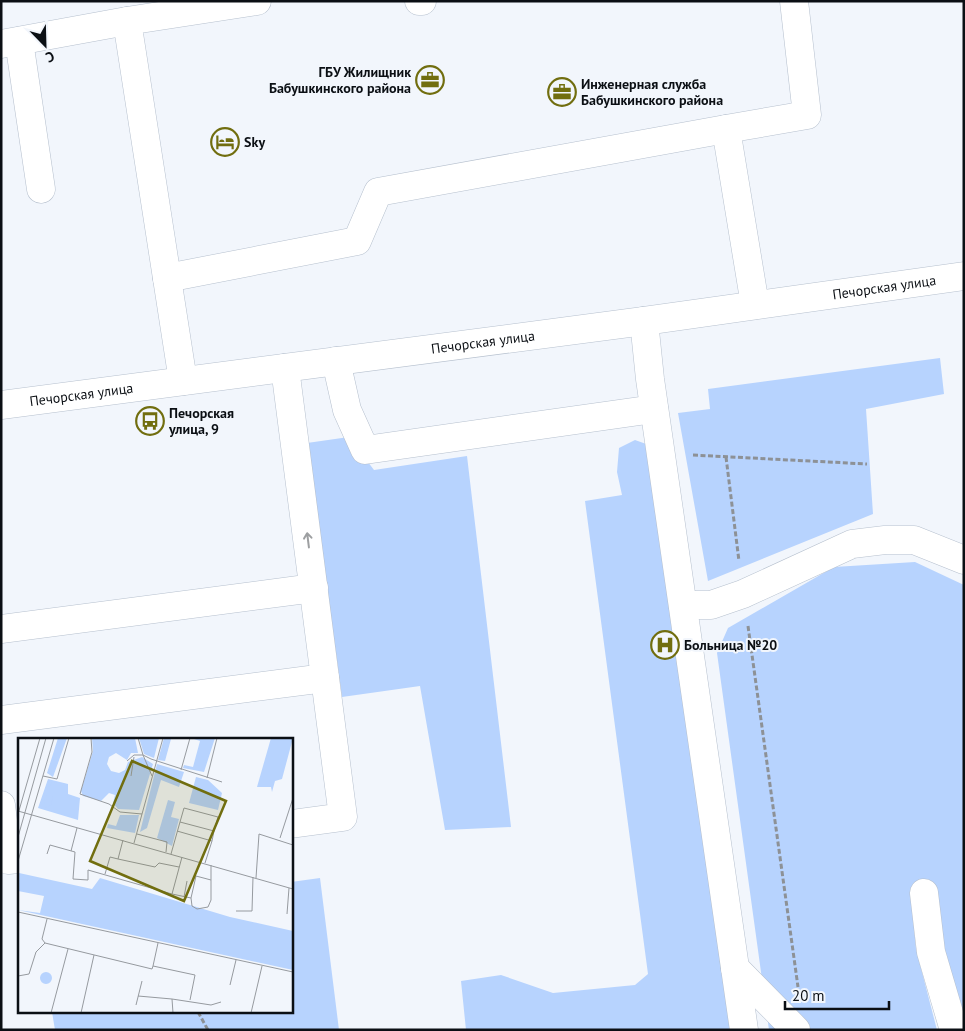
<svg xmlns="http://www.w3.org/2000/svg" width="965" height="1031" font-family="'PT Sans',sans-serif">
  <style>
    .green { fill: #b7d3fe }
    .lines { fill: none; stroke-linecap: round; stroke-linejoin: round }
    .minor-casing { stroke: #b6c0ce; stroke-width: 29 }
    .path { stroke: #8d9196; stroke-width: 3; stroke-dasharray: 5 2.5; stroke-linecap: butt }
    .minor { stroke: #fff; stroke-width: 28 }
    .oneway { stroke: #9d9fa1 }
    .labels { text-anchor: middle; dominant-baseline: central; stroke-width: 4; stroke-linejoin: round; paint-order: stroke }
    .poi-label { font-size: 14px; font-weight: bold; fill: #0b0f14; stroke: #f2f6fc; text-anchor: start }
    .street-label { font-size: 14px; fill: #0b0f14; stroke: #f2f6fc }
    .inset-road { fill: none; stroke: #969a9f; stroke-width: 1 }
    .view { fill: #716e0f; fill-opacity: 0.15; stroke: #716e0f; stroke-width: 2.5 }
    .inset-edge { fill: none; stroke: #0b0f14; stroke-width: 2.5 }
  </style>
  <rect width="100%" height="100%" fill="#f2f6fc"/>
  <g class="green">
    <path d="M940,358L944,394L866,409L873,514L708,581L678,413L710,409L708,389Z"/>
    <path d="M349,437L374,470L467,456L511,827L445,830L420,686L342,697L307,443Z"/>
    <path d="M635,440L649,445L730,1030H466L461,981L501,975L553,993L635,985L648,974L585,501L622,495L617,472L619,448Z"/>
    <path d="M915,562L964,585V1026L911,893L916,949L937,1030H769L717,653L728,628L834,567Z"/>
    <path d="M320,878L339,1030H55L52,1012H291V882Z"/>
  </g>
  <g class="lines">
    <defs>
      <g id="minor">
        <path d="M419,1H422"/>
        <path d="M19,41L41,189"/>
        <path d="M1,44L127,21"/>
        <path d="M167,278L357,241L378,192L726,129"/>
        <path d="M755,305L726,129L807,115L794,1"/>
        <path d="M644,321L650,379L744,1030"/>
        <path d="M336,361L347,410L365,450L654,409"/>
        <path d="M183,381L127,21L257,1"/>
        <path id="s1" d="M1,405L644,321L964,276"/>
        <path d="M683,605H711L743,594L852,544L885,540H914L964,560"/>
        <path d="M1,629L314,588"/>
        <path d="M1,720L325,678L285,368"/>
        <path d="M1,805L8,860L19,859"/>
        <path d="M291,824L343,817L325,678"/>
        <path d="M924,893L931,952L954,1030"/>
        <path d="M735,968L796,1030"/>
      </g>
    </defs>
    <use href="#minor" class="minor-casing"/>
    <g class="path">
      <path d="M693,455L867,464"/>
      <path d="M726,457L739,561"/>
      <path d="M748,626L798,987"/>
      <path d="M198,1012L208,1030"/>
    </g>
    <use href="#minor" class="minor"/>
  </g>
  <defs><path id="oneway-shaft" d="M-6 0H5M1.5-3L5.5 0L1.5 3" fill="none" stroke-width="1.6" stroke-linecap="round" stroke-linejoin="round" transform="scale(1.25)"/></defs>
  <use class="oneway" href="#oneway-shaft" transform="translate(308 540) rotate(-97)"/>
  <defs>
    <symbol id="office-ring" viewBox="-11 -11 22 22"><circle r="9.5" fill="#f2f6fc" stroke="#716e0f" stroke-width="1.5"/><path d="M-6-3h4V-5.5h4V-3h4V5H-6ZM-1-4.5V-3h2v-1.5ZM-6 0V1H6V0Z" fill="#716e0f"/></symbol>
    <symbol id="hotel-ring" viewBox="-11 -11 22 22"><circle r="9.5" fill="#f2f6fc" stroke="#716e0f" stroke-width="1.5"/><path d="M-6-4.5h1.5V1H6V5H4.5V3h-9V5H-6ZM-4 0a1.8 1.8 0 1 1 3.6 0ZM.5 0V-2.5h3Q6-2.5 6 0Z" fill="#716e0f"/></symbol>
    <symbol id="bus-ring" viewBox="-11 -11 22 22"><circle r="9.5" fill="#f2f6fc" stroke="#716e0f" stroke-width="1.5"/><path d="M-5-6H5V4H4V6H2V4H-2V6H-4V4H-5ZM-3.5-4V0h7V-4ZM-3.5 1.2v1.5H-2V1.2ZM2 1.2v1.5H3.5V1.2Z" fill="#716e0f"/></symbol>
    <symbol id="hospital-ring" viewBox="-11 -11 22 22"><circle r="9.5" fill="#f2f6fc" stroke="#716e0f" stroke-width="1.5"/><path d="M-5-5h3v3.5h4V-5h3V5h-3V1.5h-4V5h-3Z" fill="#716e0f"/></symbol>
  </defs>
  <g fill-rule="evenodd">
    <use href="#office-ring" x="414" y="64" width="32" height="32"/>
    <use href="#office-ring" x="546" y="76" width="32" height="32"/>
    <use href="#hotel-ring" x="209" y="126" width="32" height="32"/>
    <use href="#bus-ring" x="134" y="405" width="32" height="32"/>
    <use href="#hospital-ring" x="649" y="629" width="32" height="32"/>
  </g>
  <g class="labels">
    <g class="poi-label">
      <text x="411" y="72" text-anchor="end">ГБУ Жилищник<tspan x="411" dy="16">Бабушкинского района</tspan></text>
      <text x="581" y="84">Инженерная служба<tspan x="581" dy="16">Бабушкинского района</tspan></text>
      <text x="244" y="142">Sky</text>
      <text x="169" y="413">Печорская<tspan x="169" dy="16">улица, 9</tspan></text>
      <text x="684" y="645">Больница №20</text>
    </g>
    <g class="street-label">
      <text stroke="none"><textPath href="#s1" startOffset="891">Печорская улица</textPath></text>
      <text stroke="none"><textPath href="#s1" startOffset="486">Печорская улица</textPath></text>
      <text stroke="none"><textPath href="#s1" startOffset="81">Печорская улица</textPath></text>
    </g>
  </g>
  <g transform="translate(18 738)">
    <rect width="275" height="275" fill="#f2f6fc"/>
    <path d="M40,0H49L35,39L29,35ZM74,0H117L120,15H113L109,22L98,15L91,19L89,26L93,33L101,35L107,32L110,24L124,19L135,26L121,72L100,71L95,65L97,57L91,55L83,63L65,58L63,53L75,13ZM121,0H141L136,20L126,16ZM146,0L153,1L147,23L140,22ZM173,0H197L186,34L165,30L166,27L175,29L182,3ZM139,26L166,34L161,49L143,42L129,90L122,94ZM178,39L190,42L204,55L200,72L171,65ZM30,41L50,46V56L62,60L60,82L20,70ZM150,62L157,64L153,79L161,81L154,108L139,100ZM102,77H121L117,95L89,90L90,86L98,88ZM22 240a6 6 0 1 1 12 0a6 6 0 1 1-12 0Z" fill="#b7d3fe"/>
    <path d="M253,0H275L264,41L257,43L254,54L253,49H239ZM34,44L48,46L47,58H35L33,67L26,70L27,60Z" fill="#b7d3fe"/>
    <path d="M1,135L74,151L82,140L212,179L275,193V232L0,172L22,175L26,158L0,153Z" fill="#b7d3fe"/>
    <path class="inset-road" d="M73,0L74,14L62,56L91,66L102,74L124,76M120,0L125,17L133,21L204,44M109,23L116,17H125L134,38M163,32L172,0M25,38L39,41L51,0M113,38L116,19M189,40L199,0M0,73L275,151M0,76L22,0M162,84L166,70L200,79L196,93M159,93L194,103L187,125M119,96L149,104L148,114M0,99L28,0M262,100L275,60M116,105L145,0M53,113L59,90M29,116L32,107L57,114L55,141L70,142V132L154,156L164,119M153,116L162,84L196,93L194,103M100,121L137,129L141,125L161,129M0,123L36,0M87,136L92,119L100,121L105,102M238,140L241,96L275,107M154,156L173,160L178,138L193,142M166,159L169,143M173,160L174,168L179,171L190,169L193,162V127M218,173H234L235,139M0,174L275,234M269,176L271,150M27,205L134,231L135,228L177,237L172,262M27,205L24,201L29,181M135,228L140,205M0,238L11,236L18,214L27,205M212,247L218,222M120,258L154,261M118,267L124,243M33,275L50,211M63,275L76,217M155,275L154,261L193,267L203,264M233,275L244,228"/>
    <path class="view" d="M114,23L208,63L166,163L72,123Z"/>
    <rect width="275" height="275" class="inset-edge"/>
  </g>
  <rect width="965" height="1031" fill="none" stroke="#0b0f14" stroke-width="5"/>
  <g transform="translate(45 45) rotate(157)" stroke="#f2f6fc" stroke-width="4" paint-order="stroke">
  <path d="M0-4L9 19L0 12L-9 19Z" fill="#0b0f14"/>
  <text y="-8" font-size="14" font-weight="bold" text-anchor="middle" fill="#0b0f14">С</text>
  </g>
  <path d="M785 1001v8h104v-8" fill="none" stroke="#0b0f14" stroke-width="2.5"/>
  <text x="792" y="1001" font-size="15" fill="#0b0f14" stroke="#f2f6fc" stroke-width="4" paint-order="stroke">20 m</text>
</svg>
